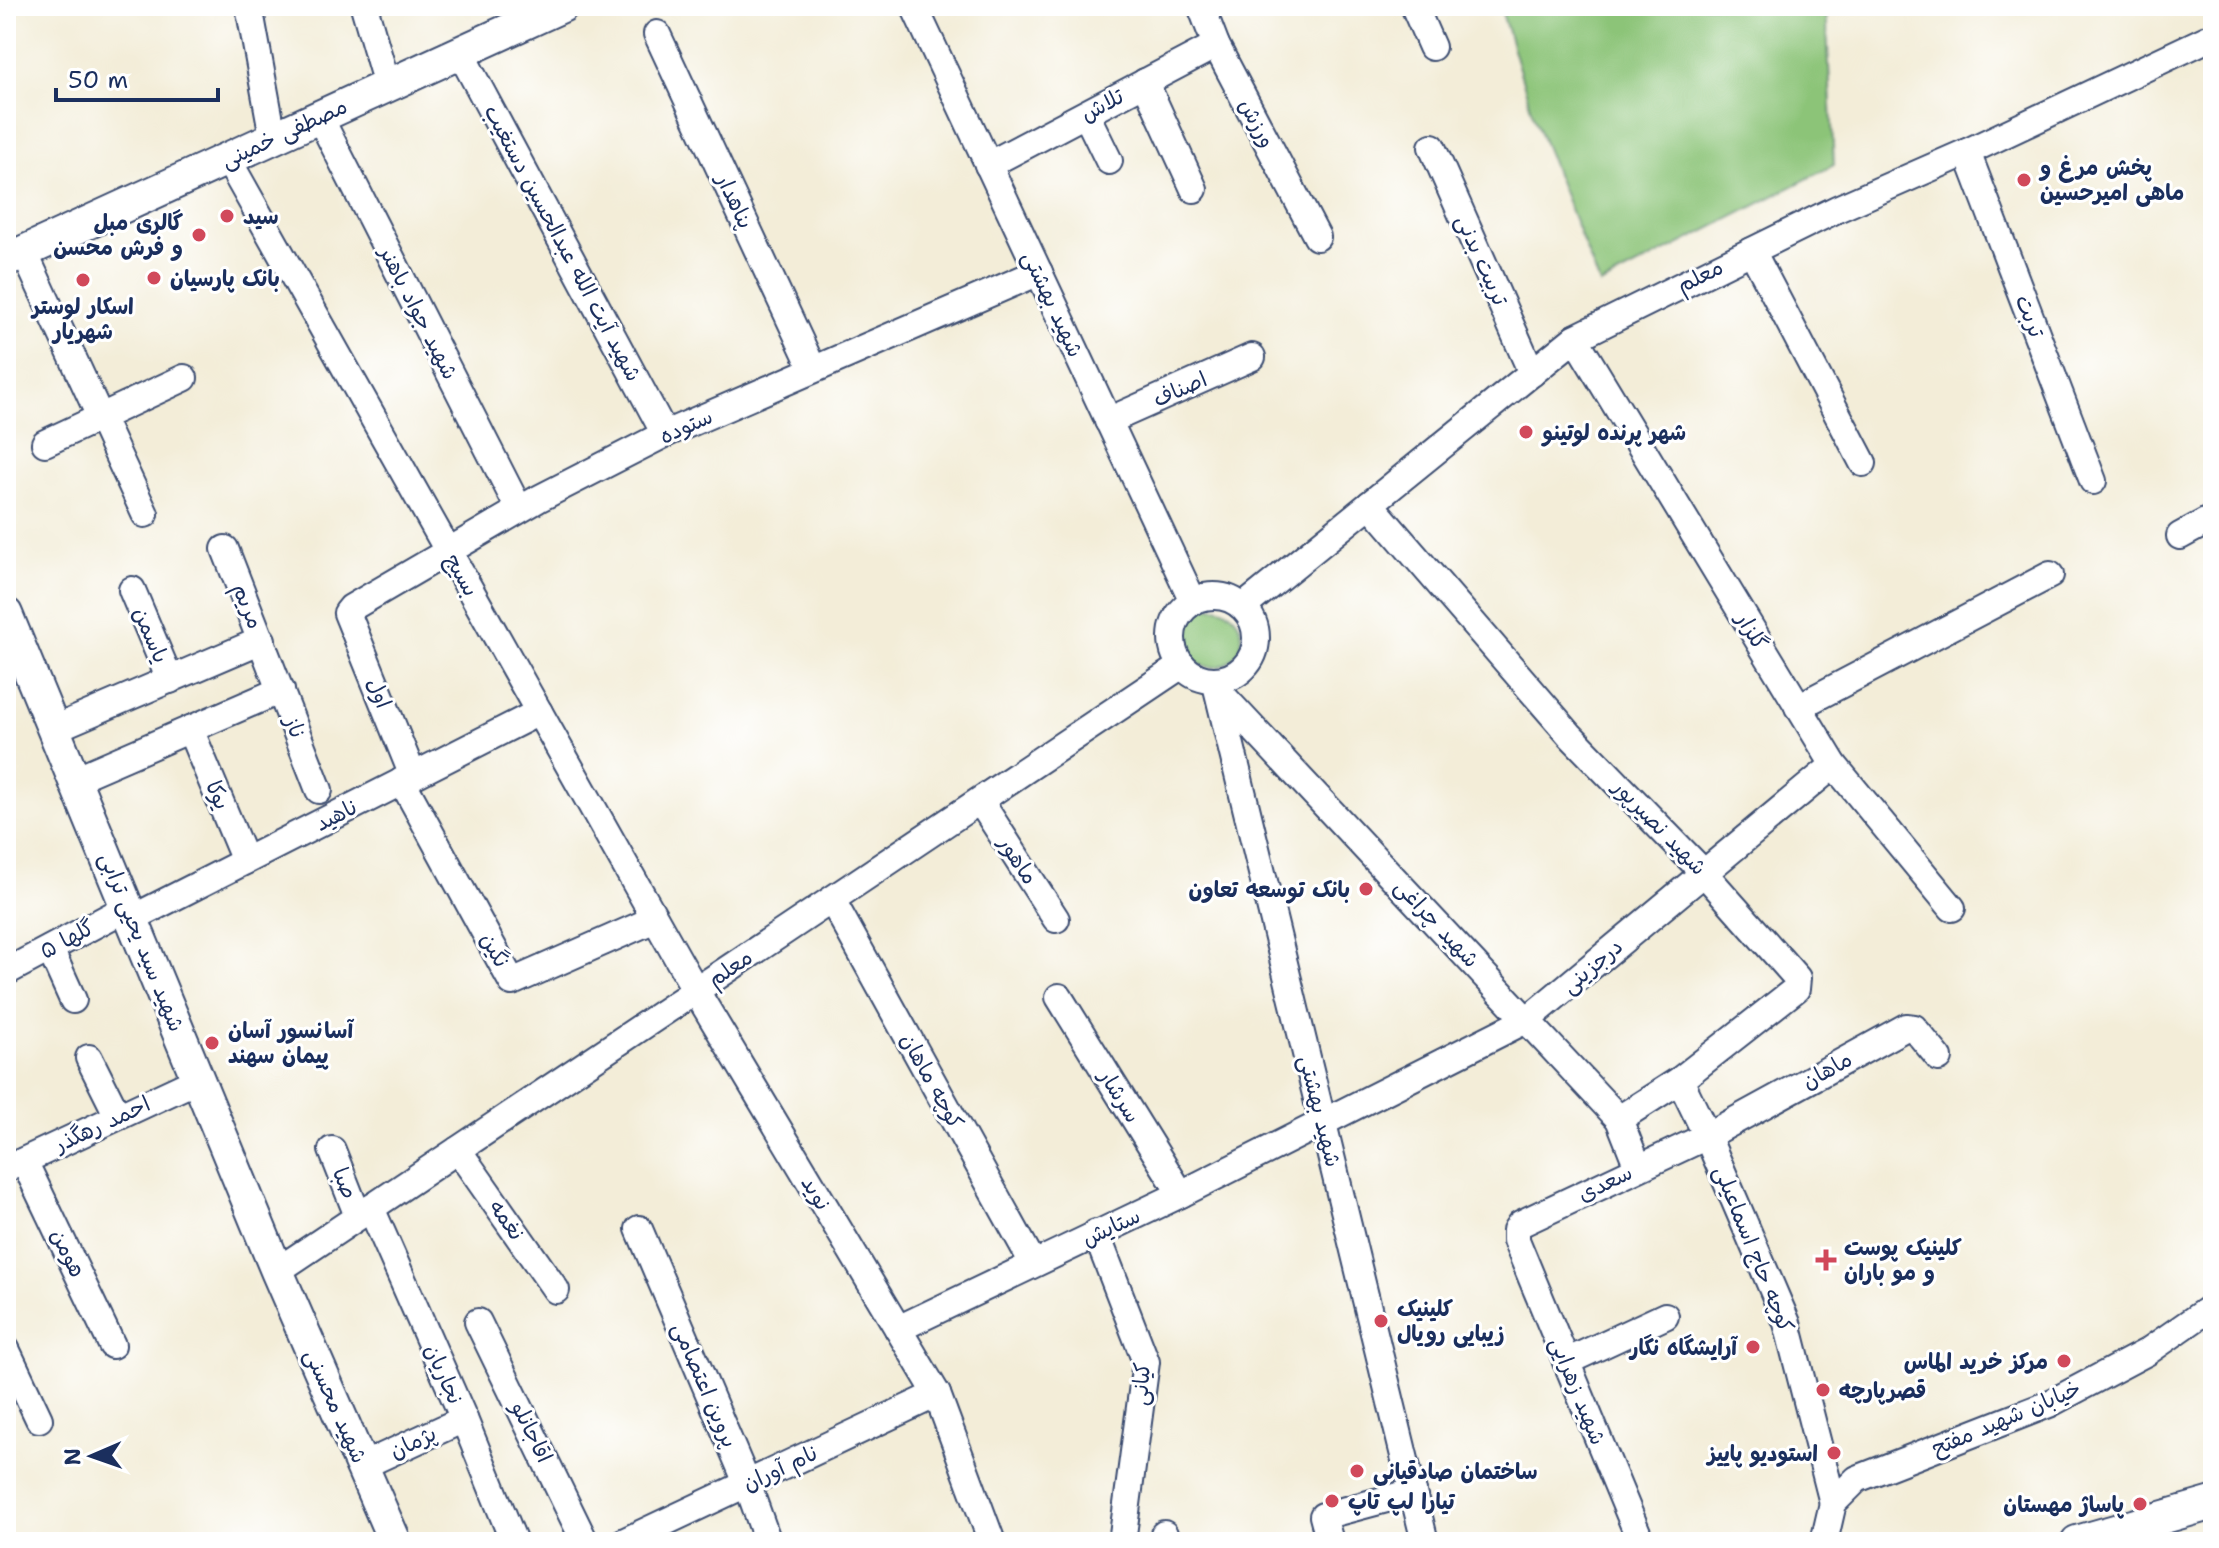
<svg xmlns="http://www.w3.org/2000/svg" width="2219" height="1548" font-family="'Shantell Sans','Playpen Sans Arabic',sans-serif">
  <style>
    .green { fill: #8cc478; stroke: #547a6b; stroke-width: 2 }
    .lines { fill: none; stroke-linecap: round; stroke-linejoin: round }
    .minor-casing { stroke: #3b4c70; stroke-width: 30 }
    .major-casing { stroke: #3b4c70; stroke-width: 36 }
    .minor { stroke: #fff; stroke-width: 26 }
    .major { stroke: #fff; stroke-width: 32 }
    .poi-dot { fill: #d1495b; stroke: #fff; stroke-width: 3 }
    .labels { text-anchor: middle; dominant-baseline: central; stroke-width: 6; stroke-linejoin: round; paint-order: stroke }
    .street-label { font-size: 22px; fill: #1b2f5e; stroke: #fff }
    .poi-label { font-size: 22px; font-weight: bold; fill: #1b2f5e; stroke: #fff; text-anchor: start }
  </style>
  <rect width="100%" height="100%" fill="#fff"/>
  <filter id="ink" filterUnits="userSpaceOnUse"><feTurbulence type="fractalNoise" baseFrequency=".0125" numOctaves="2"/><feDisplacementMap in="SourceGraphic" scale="16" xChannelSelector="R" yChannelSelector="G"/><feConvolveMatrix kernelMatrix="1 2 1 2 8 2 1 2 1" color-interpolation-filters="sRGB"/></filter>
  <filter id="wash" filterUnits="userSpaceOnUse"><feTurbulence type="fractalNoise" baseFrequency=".006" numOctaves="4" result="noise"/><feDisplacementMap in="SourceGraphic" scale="32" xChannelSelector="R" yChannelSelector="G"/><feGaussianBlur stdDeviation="1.8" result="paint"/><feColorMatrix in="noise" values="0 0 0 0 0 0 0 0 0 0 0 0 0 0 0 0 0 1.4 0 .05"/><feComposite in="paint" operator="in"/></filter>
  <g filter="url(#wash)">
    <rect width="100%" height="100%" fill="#f3edd8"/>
    <g class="green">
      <path d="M1500,6H1826L1834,165L1600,285L1533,115Z"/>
      <circle cx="1212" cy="637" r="30"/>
    </g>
  </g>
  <g filter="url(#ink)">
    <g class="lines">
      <defs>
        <g id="minor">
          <path d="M249,6L273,137"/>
          <path d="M364,6L387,85"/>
          <path d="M914,6L1193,601"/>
          <path d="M1201,6L1216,45L1317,237"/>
          <path d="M1414,6L1432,47"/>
          <path d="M657,34L813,369"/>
          <path d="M460,52L665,434"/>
          <path d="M1145,82L1194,189"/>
          <path d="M1086,114L1109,161"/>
          <path d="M319,116L519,509"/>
          <path d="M1432,147L1532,373"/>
          <path d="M1967,152L2093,481"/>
          <path d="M227,158L696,991L937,1394L992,1542"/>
          <path d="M988,165L1216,45"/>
          <path d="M1752,251L1863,463"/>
          <path d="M24,252L145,514"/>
          <path d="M1575,338L1834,765L1952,908"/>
          <path d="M1108,421L1252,357"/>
          <path d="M45,443L184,378"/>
          <path d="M1370,504L1570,735L1704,873L1797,978L1796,989L1680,1080L1619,1119"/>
          <path d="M2180,536L2213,518"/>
          <path d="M225,549L319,790"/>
          <path d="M132,590L170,680"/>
          <circle cx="1214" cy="638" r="42"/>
          <path d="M1243,607L1575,338L1837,209L1967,152L2213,36"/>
          <path d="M1215,680L1425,1542"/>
          <path d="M1220,693L1619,1119L1638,1167"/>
          <path d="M1798,707L2050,575"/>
          <path d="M54,729L262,640"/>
          <path d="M190,729L245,861"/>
          <path d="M413,776L347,613L351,608L538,499L665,434L1039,272"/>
          <path d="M75,779L281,690"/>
          <path d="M402,781L512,982L655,919"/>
          <path d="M980,801L1056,919"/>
          <path d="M832,900L1033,1263"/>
          <path d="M133,918L539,712"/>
          <path d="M50,949L73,1000"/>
          <path d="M6,972L128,907"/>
          <path d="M1059,997L1181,1194"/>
          <path d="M89,1058L118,1116"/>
          <path d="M1680,1080L1707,1136L1787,1323L1833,1503"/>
          <path d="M332,1150L358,1216"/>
          <path d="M458,1150L556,1290"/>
          <path d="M24,1161L112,1345"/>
          <path d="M6,1169L199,1079"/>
          <path d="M371,1208L464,1419L514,1542"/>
          <path d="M639,1229L747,1483L768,1542"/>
          <path d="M1096,1233L1146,1362L1122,1542"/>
          <path d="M277,1271L1182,665"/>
          <path d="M478,1322L585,1542"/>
          <path d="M898,1329L1181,1194L1528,1019L1834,765"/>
          <path d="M6,1349L39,1419"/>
          <path d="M1566,1362L1665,1316"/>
          <path d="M362,1466L464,1419"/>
          <path d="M1164,1534L1166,1542"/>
          <path d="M623,1542L937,1394"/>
          <path d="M1330,1542L1323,1516L1413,1492"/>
          <path d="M1641,1542L1516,1240V1230L1520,1224L1707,1136L1906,1027L1914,1028L1939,1058"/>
          <path d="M1824,1542L1833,1503L1857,1479L2049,1404L2147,1352L2213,1306"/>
        </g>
        <g id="major">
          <path d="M6,260L562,6"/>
          <path d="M6,614L277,1271L395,1542"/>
          <path d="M2077,1542L2213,1503"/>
        </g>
      </defs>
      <use href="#minor" class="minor-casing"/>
      <use href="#major" class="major-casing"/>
      <use href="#minor" class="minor"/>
      <use href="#major" class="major"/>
    </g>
  </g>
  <g class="poi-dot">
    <circle cx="2024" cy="180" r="8"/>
    <circle cx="227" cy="216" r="8"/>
    <circle cx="199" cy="235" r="8"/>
    <circle cx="154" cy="278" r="8"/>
    <circle cx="83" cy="280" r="8"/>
    <circle cx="1526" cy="432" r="8"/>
    <circle cx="1366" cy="889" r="8"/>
    <circle cx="212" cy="1043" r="8"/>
    <path d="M1822 1248h8v8h8v8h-8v8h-8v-8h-8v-8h8z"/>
    <circle cx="1381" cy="1321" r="8"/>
    <circle cx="1753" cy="1347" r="8"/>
    <circle cx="2064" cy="1361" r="8"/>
    <circle cx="1823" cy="1390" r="8"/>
    <circle cx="1834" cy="1453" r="8"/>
    <circle cx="1357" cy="1471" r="8"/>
    <circle cx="1332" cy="1501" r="8"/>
    <circle cx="2140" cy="1504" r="8"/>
  </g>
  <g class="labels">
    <g class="street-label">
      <text transform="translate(1102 105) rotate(-28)">تلاش</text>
      <text transform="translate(1257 123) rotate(62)">ورزش</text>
      <text transform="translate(284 133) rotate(-25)">مصطفی خمینی</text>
      <text transform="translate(735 201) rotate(65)">پناهدار</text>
      <text transform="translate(563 243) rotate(62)">شهید آیت الله عبدالحسین دستغیب</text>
      <text transform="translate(1482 260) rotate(66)">تربیت بدنی</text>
      <text transform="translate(1700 276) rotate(-26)">معلم</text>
      <text transform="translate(1053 304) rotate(65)">شهید بهشتی</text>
      <text transform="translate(419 313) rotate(63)">شهید جواد باهنر</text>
      <text transform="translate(2030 316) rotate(69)">تربت</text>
      <text transform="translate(1180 389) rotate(-24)">اصناف</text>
      <text transform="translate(686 426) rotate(-24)">ستوده</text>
      <text transform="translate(462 575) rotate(61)">بسیج</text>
      <text transform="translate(248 606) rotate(68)">مریم</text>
      <text transform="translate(1752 631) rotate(59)">گلزار</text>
      <text transform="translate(151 635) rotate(67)">یاسمن</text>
      <text transform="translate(379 693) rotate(68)">اول</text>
      <text transform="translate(295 727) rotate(69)">ناز</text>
      <text transform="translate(218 795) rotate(67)">یوکا</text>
      <text transform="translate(336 815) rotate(-27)">ناهید</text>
      <text transform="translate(1660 827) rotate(46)">شهید نصیرپور</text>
      <text transform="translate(1018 860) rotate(57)">ماهور</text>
      <text transform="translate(1437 923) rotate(47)">شهید چراغی</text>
      <text transform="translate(67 939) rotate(-28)">گلها ۵</text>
      <text transform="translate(142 942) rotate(68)">شهید سید یحیی ترابی</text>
      <text transform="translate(495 950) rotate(61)">نگین</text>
      <text transform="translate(1592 966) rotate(-40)">درجزینی</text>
      <text transform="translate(730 968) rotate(-34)">معلم</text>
      <text transform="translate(1827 1070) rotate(-29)">ماهان</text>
      <text transform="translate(932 1081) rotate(61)">کوچه ماهان</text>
      <text transform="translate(1120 1096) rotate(58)">سرشار</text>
      <text transform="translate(1320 1111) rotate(76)">شهید بهشتی</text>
      <text transform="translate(102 1124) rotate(-25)">احمد رهگذر</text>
      <text transform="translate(345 1183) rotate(68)">صبا</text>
      <text transform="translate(1605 1183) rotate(-26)">سعدی</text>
      <text transform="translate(816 1193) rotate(59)">نوید</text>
      <text transform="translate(507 1220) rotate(55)">نغمه</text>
      <text transform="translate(1111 1227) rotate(-25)">ستایش</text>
      <text transform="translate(1754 1249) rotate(68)">کوچه حاج اسماعیلی</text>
      <text transform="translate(68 1253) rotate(64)">هومن</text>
      <text transform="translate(444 1374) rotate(66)">نجاریان</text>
      <text transform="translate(1141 1384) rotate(-86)">کیانی</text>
      <text transform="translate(705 1385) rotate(67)">پروین اعتصامی</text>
      <text transform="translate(1578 1391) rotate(68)">شهید زهرایی</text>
      <text transform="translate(336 1406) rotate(66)">شهید محسنی</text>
      <text transform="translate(2006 1418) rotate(-23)">خیابان شهید مفتح</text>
      <text transform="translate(532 1432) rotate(64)">اقاجانلو</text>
      <text transform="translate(413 1442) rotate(-25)">پژمان</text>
      <text transform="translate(780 1468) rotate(-25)">نام آوران</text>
    </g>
    <g class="poi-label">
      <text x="2040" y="167">پخش مرغ و<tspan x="2040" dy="25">ماهی امیرحسین</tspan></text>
      <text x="243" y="216">سید</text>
      <text x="183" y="222" text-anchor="end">گالری مبل<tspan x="183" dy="25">و فرش محسن</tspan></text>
      <text x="170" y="278">بانک پارسیان</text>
      <text x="83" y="306" text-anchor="middle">اسکار لوستر<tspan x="83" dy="25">شهریار</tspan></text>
      <text x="1542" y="432">شهر پرنده لوتینو</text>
      <text x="1350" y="889" text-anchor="end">بانک توسعه تعاون</text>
      <text x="228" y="1030">آسانسور آسان<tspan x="228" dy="25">پیمان سهند</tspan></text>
      <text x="1844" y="1247">کلینیک پوست<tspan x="1844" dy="25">و مو باران</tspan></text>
      <text x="1397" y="1308">کلینیک<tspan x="1397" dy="25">زیبایی رویال</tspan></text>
      <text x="1737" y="1347" text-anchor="end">آرایشگاه نگار</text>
      <text x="2048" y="1361" text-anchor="end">مرکز خرید الماس</text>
      <text x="1839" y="1390">قصرپارچه</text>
      <text x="1818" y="1453" text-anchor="end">استودیو پاییز</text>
      <text x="1373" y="1471">ساختمان صادقیانی</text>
      <text x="1348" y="1501">تیارا لپ تاپ</text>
      <text x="2124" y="1504" text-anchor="end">پاساژ مهستان</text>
    </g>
  </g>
  <rect width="2219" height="1548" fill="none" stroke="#fff" stroke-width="32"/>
  <g transform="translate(92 1456) rotate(268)" stroke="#ffffff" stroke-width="6" paint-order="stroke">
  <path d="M0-6L14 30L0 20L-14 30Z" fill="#1b2f5e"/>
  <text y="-12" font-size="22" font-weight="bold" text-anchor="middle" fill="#1b2f5e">N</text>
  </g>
  <path d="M56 88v12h162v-12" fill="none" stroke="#1b2f5e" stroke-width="4"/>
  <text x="68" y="88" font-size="24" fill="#1b2f5e" stroke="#ffffff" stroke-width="6" paint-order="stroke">50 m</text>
</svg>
